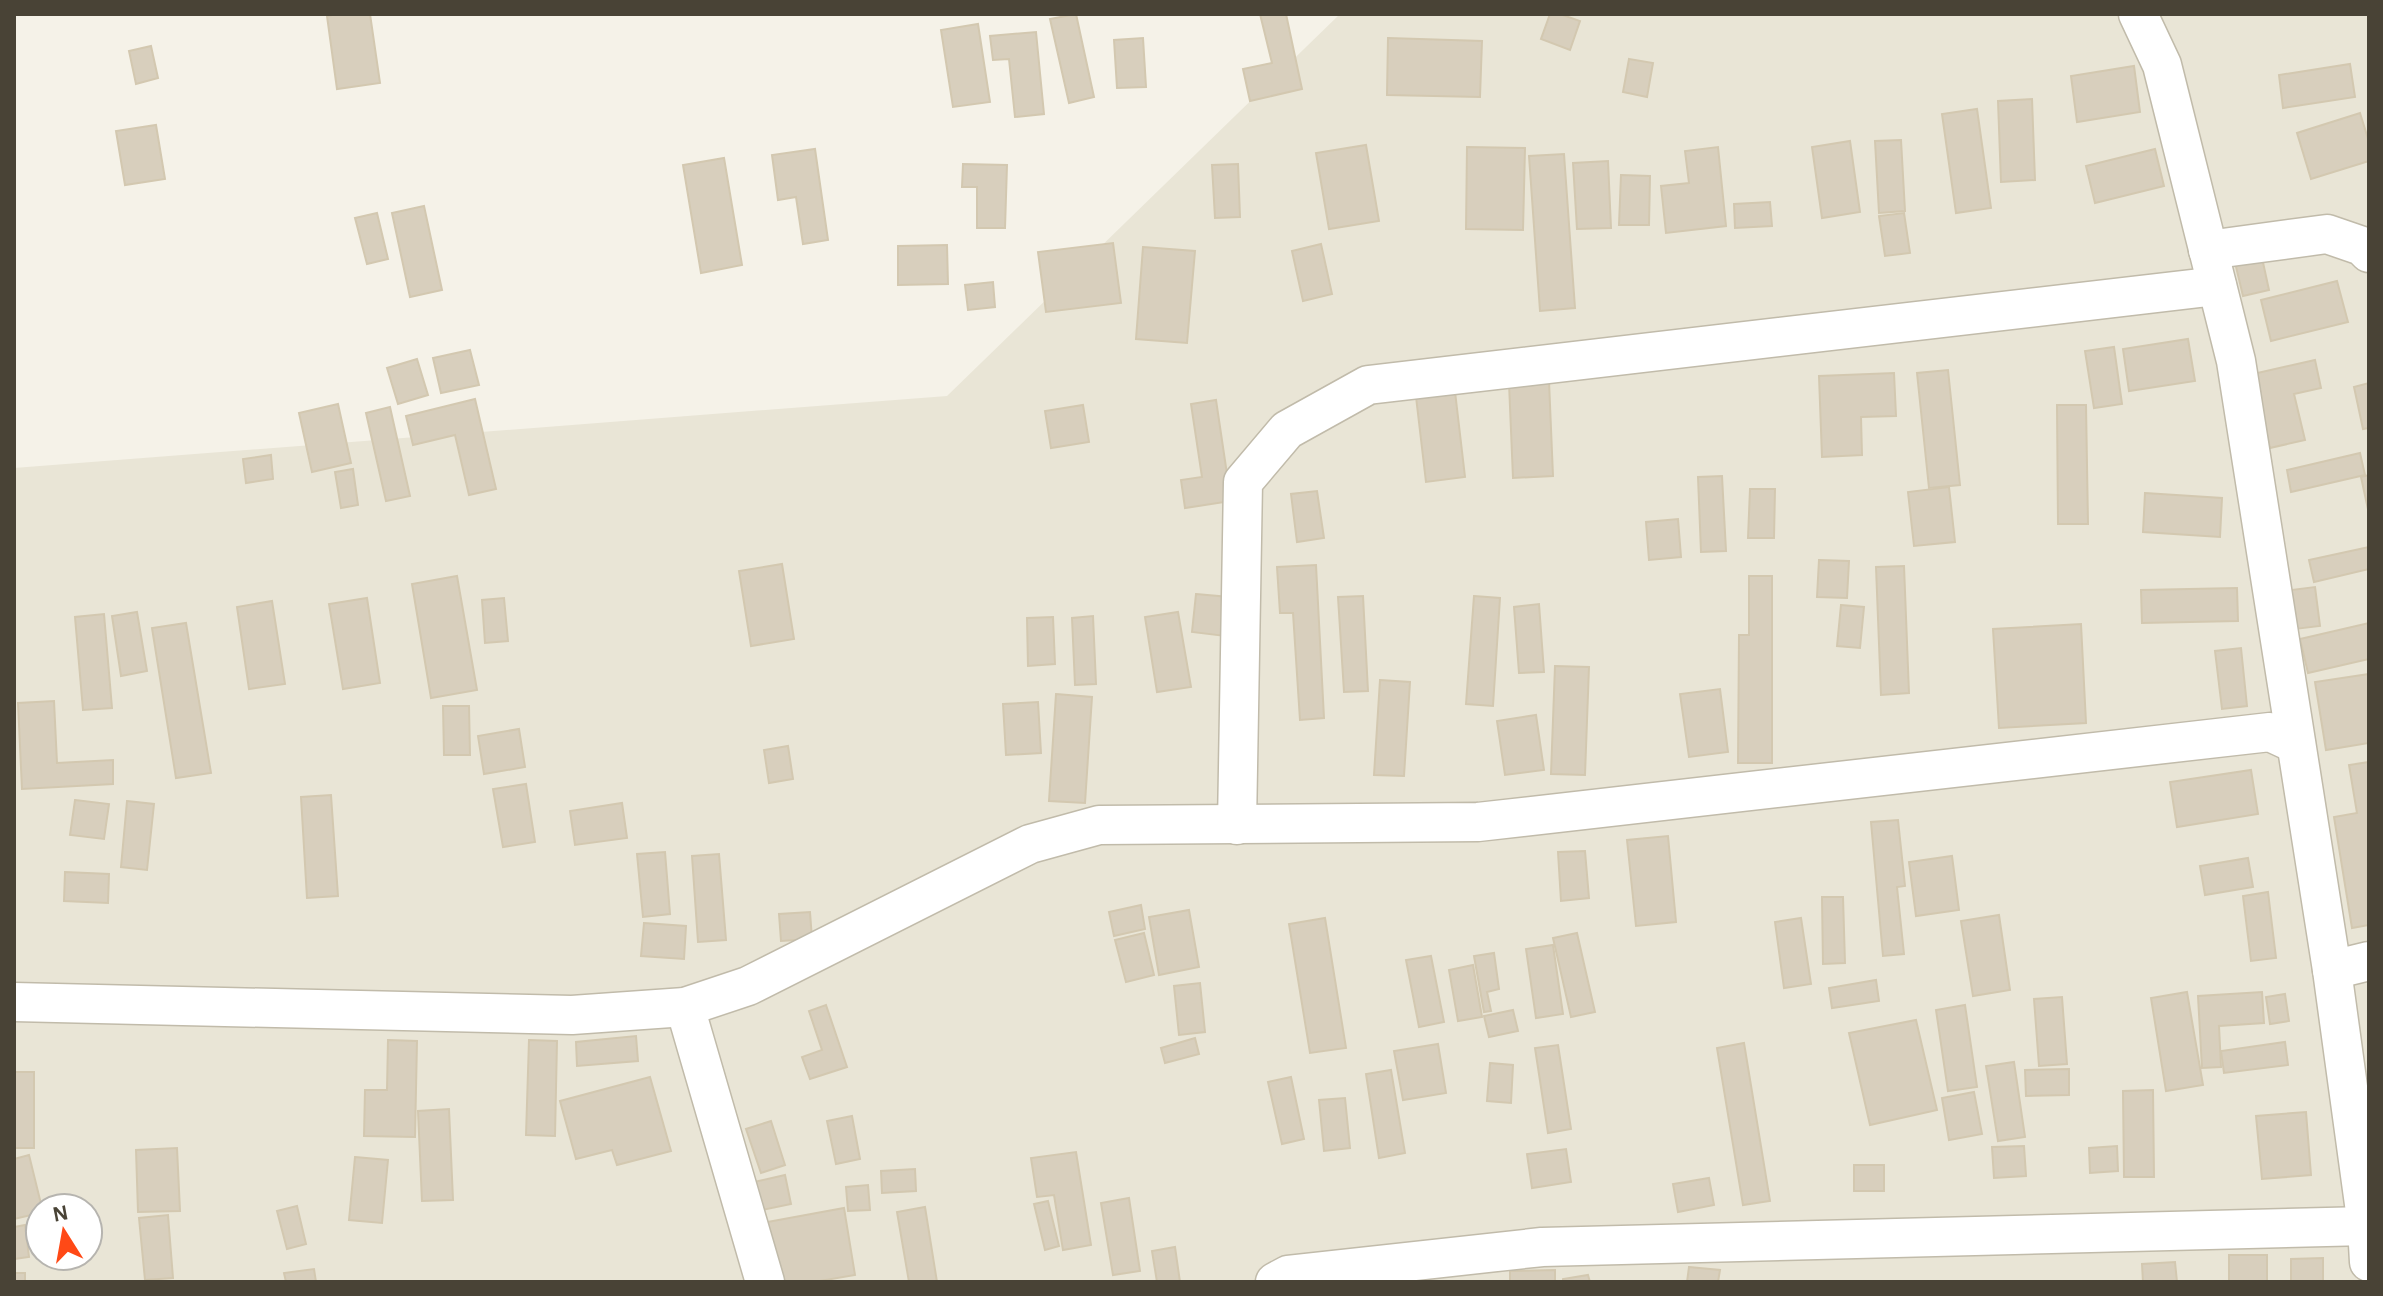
<svg xmlns="http://www.w3.org/2000/svg" width="2383" height="1296" font-family="'Alegreya Sans',sans-serif">
  <style>
    .residential { fill: #e9e5d6; fill-rule: evenodd }
    .building { fill: #d8cfbd; stroke: #d3c8b0; stroke-width: 2 }
    .lines { fill: none; stroke-linecap: round; stroke-linejoin: round }
    .minor-casing { stroke: #c1bbaa; stroke-width: 41 }
    .minor { stroke: #fff; stroke-width: 38 }
  </style>
  <rect width="100%" height="100%" fill="#f5f2e8"/>
  <path class="residential" d="M1340,14H2369V1282H14V468L947,396ZM40,1208H88V1256H40Z"/>
  <g class="building">
    <path d="M338,14H370L380,83L337,89L327,16Z"/>
    <path d="M1076,14L1094,97L1069,103L1050,19Z"/>
    <path d="M1260,14H1286L1302,89L1250,101L1243,69L1272,63Z"/>
    <path d="M1550,14H1560L1580,21L1570,50L1541,39Z"/>
    <path d="M978,24L990,102L953,107L941,30Z"/>
    <path d="M1036,32L1044,114L1015,117L1009,59L993,60L990,36Z"/>
    <path d="M1143,38L1146,87L1117,88L1114,40Z"/>
    <path d="M1388,38L1482,41L1480,97L1387,95Z"/>
    <path d="M151,46L158,78L136,84L129,51Z"/>
    <path d="M1629,59L1653,63L1647,97L1623,92Z"/>
    <path d="M2350,64L2355,97L2283,108L2279,75Z"/>
    <path d="M2134,66L2140,112L2077,122L2071,76Z"/>
    <path d="M2032,99L2035,180L2001,182L1998,101Z"/>
    <path d="M1977,109L1991,208L1956,213L1942,114Z"/>
    <path d="M2360,113L2369,142V161L2311,179L2297,133Z"/>
    <path d="M156,125L165,179L125,185L116,131Z"/>
    <path d="M1901,140L1905,211L1879,213L1875,141Z"/>
    <path d="M1850,141L1860,212L1822,218L1812,147Z"/>
    <path d="M1366,145L1379,221L1329,229L1316,153Z"/>
    <path d="M1467,147L1525,148L1523,230L1466,229Z"/>
    <path d="M1718,147L1726,226L1666,233L1661,186L1689,183L1685,151Z"/>
    <path d="M815,149L828,240L803,244L796,197L778,200L772,155Z"/>
    <path d="M2155,149L2164,186L2095,203L2086,166Z"/>
    <path d="M1564,154L1575,308L1540,311L1529,156Z"/>
    <path d="M724,158L742,265L701,273L683,165Z"/>
    <path d="M1608,161L1611,228L1577,229L1573,163Z"/>
    <path d="M963,164L1007,165L1005,228H977V187H962Z"/>
    <path d="M1238,164L1240,217L1215,218L1212,165Z"/>
    <path d="M1621,175L1650,176L1649,225H1619Z"/>
    <path d="M1770,202L1772,226L1735,228L1734,204Z"/>
    <path d="M424,206L442,290L410,297L392,213Z"/>
    <path d="M377,213L388,259L367,264L355,218Z"/>
    <path d="M1904,213L1910,253L1885,256L1879,216Z"/>
    <path d="M1113,243L1121,303L1046,312L1038,252Z"/>
    <path d="M1321,244L1332,294L1303,301L1292,251Z"/>
    <path d="M2259,244L2269,290L2243,296L2232,250Z"/>
    <path d="M947,245L948,284L898,285V246Z"/>
    <path d="M1143,247L1195,251L1187,343L1136,339Z"/>
    <path d="M2337,281L2348,322L2271,341L2261,300Z"/>
    <path d="M993,282L995,307L968,310L965,285Z"/>
    <path d="M2188,339L2195,381L2129,391L2123,349Z"/>
    <path d="M2114,347L2122,404L2094,408L2085,351Z"/>
    <path d="M470,350L479,385L441,393L433,358Z"/>
    <path d="M417,359L428,395L398,404L387,368Z"/>
    <path d="M2315,360L2321,388L2294,394L2305,440L2270,448L2253,374Z"/>
    <path d="M1948,370L1960,485L1929,488L1917,373Z"/>
    <path d="M1894,373L1896,416L1861,417L1862,455L1822,457L1819,376Z"/>
    <path d="M1549,381L1553,476L1513,478L1509,383Z"/>
    <path d="M1454,383L1465,477L1426,482L1415,388Z"/>
    <path d="M2369,383V428L2363,429L2354,387Z"/>
    <path d="M475,399L496,489L469,495L455,435L413,445L406,416Z"/>
    <path d="M1216,400L1231,501L1185,508L1181,480L1202,477L1191,404Z"/>
    <path d="M338,404L351,463L312,472L299,413Z"/>
    <path d="M1083,405L1089,442L1051,448L1045,411Z"/>
    <path d="M2057,405H2086L2088,524H2058Z"/>
    <path d="M390,407L410,496L386,501L366,413Z"/>
    <path d="M2360,453L2365,475L2291,492L2287,470Z"/>
    <path d="M271,455L273,479L246,483L243,459Z"/>
    <path d="M353,469L358,505L341,508L335,472Z"/>
    <path d="M2369,475V514L2361,477Z"/>
    <path d="M1722,476L1726,551L1701,552L1698,477Z"/>
    <path d="M1949,487L1955,542L1914,546L1908,492Z"/>
    <path d="M1750,489H1775L1774,538H1748Z"/>
    <path d="M1317,491L1324,538L1297,542L1291,494Z"/>
    <path d="M2145,493L2222,498L2220,537L2143,532Z"/>
    <path d="M1678,519L1681,557L1649,560L1646,522Z"/>
    <path d="M2369,547V569L2314,582L2309,560Z"/>
    <path d="M1819,560L1849,561L1847,598L1817,597Z"/>
    <path d="M782,564L794,639L751,646L739,571Z"/>
    <path d="M1316,565L1324,718L1300,720L1293,613H1280L1277,567Z"/>
    <path d="M1904,566L1909,693L1881,695L1876,567Z"/>
    <path d="M457,576L477,690L431,698L412,584Z"/>
    <path d="M1749,576H1772V763H1738L1739,635H1749Z"/>
    <path d="M2315,587L2320,626L2295,629L2291,590Z"/>
    <path d="M2237,588L2238,621L2142,623L2141,590Z"/>
    <path d="M1196,594L1229,597L1225,636L1192,632Z"/>
    <path d="M1363,596L1368,691L1344,692L1338,597Z"/>
    <path d="M1474,596L1500,598L1493,706L1466,704Z"/>
    <path d="M367,598L380,683L343,689L329,604Z"/>
    <path d="M504,598L508,641L485,643L482,600Z"/>
    <path d="M272,601L285,684L249,689L237,607Z"/>
    <path d="M1539,604L1544,672L1519,673L1514,607Z"/>
    <path d="M1841,605L1864,607L1860,648L1837,646Z"/>
    <path d="M137,612L147,671L121,676L112,616Z"/>
    <path d="M1178,612L1191,687L1157,692L1145,617Z"/>
    <path d="M104,614L112,708L83,710L75,617Z"/>
    <path d="M1093,616L1096,684L1075,685L1072,618Z"/>
    <path d="M1053,617L1055,664L1028,666L1027,618Z"/>
    <path d="M186,623L211,773L176,778L152,628Z"/>
    <path d="M2369,623V659L2308,673L2300,639Z"/>
    <path d="M2081,624L2086,723L1999,728L1993,629Z"/>
    <path d="M2241,648L2247,706L2222,709L2215,651Z"/>
    <path d="M1555,666L1589,667L1585,775L1551,774Z"/>
    <path d="M2369,674V743L2326,750L2315,682Z"/>
    <path d="M1380,680L1410,682L1404,776L1374,775Z"/>
    <path d="M1720,689L1728,752L1689,757L1680,694Z"/>
    <path d="M1056,694L1092,697L1085,803L1049,801Z"/>
    <path d="M54,701L57,763L113,760V784L22,789L18,703Z"/>
    <path d="M1038,702L1041,753L1006,755L1003,704Z"/>
    <path d="M443,706H469L470,755H444Z"/>
    <path d="M1536,715L1544,770L1505,775L1497,721Z"/>
    <path d="M519,729L525,767L484,774L478,736Z"/>
    <path d="M788,746L793,779L769,783L764,750Z"/>
    <path d="M2369,762V925L2352,928L2334,817L2357,813L2349,765Z"/>
    <path d="M2251,770L2258,814L2177,827L2170,782Z"/>
    <path d="M526,784L535,842L503,847L493,789Z"/>
    <path d="M331,795L338,896L307,898L301,797Z"/>
    <path d="M75,800L109,804L104,839L70,835Z"/>
    <path d="M127,801L154,804L147,870L121,867Z"/>
    <path d="M622,803L627,838L575,845L570,811Z"/>
    <path d="M1898,820L1905,886L1897,887L1904,954L1883,956L1871,822Z"/>
    <path d="M1668,836L1676,922L1636,926L1627,840Z"/>
    <path d="M1585,851L1589,898L1561,901L1558,852Z"/>
    <path d="M665,852L670,914L643,917L637,854Z"/>
    <path d="M719,854L726,940L698,942L692,856Z"/>
    <path d="M1952,856L1959,910L1916,916L1909,862Z"/>
    <path d="M2248,858L2253,887L2205,895L2200,866Z"/>
    <path d="M65,872L109,874L108,903L64,901Z"/>
    <path d="M2268,892L2276,958L2251,961L2243,896Z"/>
    <path d="M1822,897H1843L1845,963L1823,964Z"/>
    <path d="M1141,905L1145,929L1114,936L1109,912Z"/>
    <path d="M1189,910L1199,967L1159,975L1149,917Z"/>
    <path d="M810,912L812,939L781,941L779,914Z"/>
    <path d="M1999,915L2010,990L1973,996L1961,921Z"/>
    <path d="M1325,918L1346,1048L1310,1053L1289,924Z"/>
    <path d="M1801,918L1811,984L1784,988L1775,922Z"/>
    <path d="M644,923L686,926L684,959L641,956Z"/>
    <path d="M1144,933L1154,975L1126,982L1115,940Z"/>
    <path d="M1577,933L1595,1012L1571,1017L1553,938Z"/>
    <path d="M1553,945L1563,1014L1536,1018L1526,949Z"/>
    <path d="M1494,953L1499,989L1487,992L1491,1011L1484,1012L1474,956Z"/>
    <path d="M1431,956L1444,1022L1419,1027L1406,960Z"/>
    <path d="M1473,965L1482,1017L1458,1021L1449,970Z"/>
    <path d="M1876,980L1879,1001L1832,1008L1829,988Z"/>
    <path d="M1200,983L1205,1032L1179,1035L1174,986Z"/>
    <path d="M2187,992L2203,1085L2166,1091L2151,998Z"/>
    <path d="M2262,992L2264,1023L2219,1026L2221,1067L2202,1068L2198,996Z"/>
    <path d="M2285,994L2289,1021L2270,1024L2266,997Z"/>
    <path d="M2062,997L2067,1064L2039,1066L2034,999Z"/>
    <path d="M826,1005L847,1067L810,1079L802,1057L822,1050L809,1011Z"/>
    <path d="M1965,1005L1977,1087L1948,1091L1936,1010Z"/>
    <path d="M1513,1010L1518,1031L1489,1037L1484,1016Z"/>
    <path d="M1916,1020L1937,1110L1870,1125L1849,1033Z"/>
    <path d="M636,1036L638,1061L577,1066L576,1042Z"/>
    <path d="M1195,1038L1199,1054L1165,1063L1161,1048Z"/>
    <path d="M388,1040L417,1041L415,1137L364,1136L365,1090H387Z"/>
    <path d="M529,1040L557,1041L555,1136L526,1135Z"/>
    <path d="M2285,1042L2288,1065L2224,1073L2221,1051Z"/>
    <path d="M1744,1043L1770,1201L1743,1205L1717,1048Z"/>
    <path d="M1438,1044L1446,1093L1403,1100L1394,1051Z"/>
    <path d="M1558,1045L1571,1129L1548,1133L1535,1048Z"/>
    <path d="M2014,1062L2025,1137L1998,1141L1986,1066Z"/>
    <path d="M1490,1063L1513,1065L1511,1103L1487,1101Z"/>
    <path d="M2069,1069V1095L2026,1096L2025,1070Z"/>
    <path d="M1391,1070L1405,1153L1379,1158L1366,1074Z"/>
    <rect x="14" y="1072" width="20" height="76"/>
    <path d="M650,1077L671,1151L617,1165L612,1150L576,1159L560,1101Z"/>
    <path d="M1291,1077L1304,1139L1282,1144L1268,1082Z"/>
    <path d="M2153,1090L2154,1177H2124L2123,1091Z"/>
    <path d="M1974,1092L1982,1134L1949,1140L1942,1098Z"/>
    <path d="M1345,1098L1350,1148L1324,1151L1319,1100Z"/>
    <path d="M449,1109L453,1200L422,1201L418,1111Z"/>
    <path d="M2306,1112L2311,1175L2262,1179L2256,1116Z"/>
    <path d="M852,1116L860,1159L836,1164L827,1121Z"/>
    <path d="M771,1121L785,1165L761,1173L746,1129Z"/>
    <path d="M2024,1146L2026,1176L1994,1178L1992,1147Z"/>
    <path d="M2117,1146L2118,1171L2090,1173L2089,1148Z"/>
    <path d="M177,1148L180,1211L138,1212L136,1150Z"/>
    <path d="M1566,1149L1571,1182L1532,1188L1527,1154Z"/>
    <path d="M1076,1152L1091,1245L1063,1250L1054,1195L1037,1197L1031,1158Z"/>
    <path d="M29,1155L42,1208H40V1213L14,1219V1159Z"/>
    <path d="M355,1157L388,1160L382,1223L349,1220Z"/>
    <rect x="1854" y="1165" width="30" height="26"/>
    <path d="M915,1169L916,1191L882,1193L881,1171Z"/>
    <path d="M785,1175L791,1204L748,1213L741,1185Z"/>
    <path d="M1709,1178L1714,1205L1678,1212L1673,1184Z"/>
    <path d="M868,1185L870,1210L848,1211L846,1187Z"/>
    <path d="M1129,1198L1140,1271L1113,1275L1101,1203Z"/>
    <path d="M1048,1201L1059,1246L1045,1250L1034,1204Z"/>
    <path d="M297,1206L306,1244L287,1249L277,1211Z"/>
    <path d="M925,1207L937,1282H909L897,1212Z"/>
    <path d="M844,1208L855,1275L814,1282H772L762,1223Z"/>
    <path d="M168,1215L173,1278L145,1280L139,1218Z"/>
    <path d="M25,1225L29,1257L14,1259V1227Z"/>
    <path d="M1175,1247L1180,1282H1157L1152,1251Z"/>
    <rect x="2229" y="1255" width="38" height="27"/>
    <path d="M2323,1258V1282H2291V1259Z"/>
    <path d="M2175,1262L2177,1282H2143L2142,1264Z"/>
    <path d="M1689,1267L1720,1270L1718,1282H1687Z"/>
    <path d="M314,1269L316,1282H286L284,1273Z"/>
    <path d="M1555,1270V1282H1510V1271Z"/>
    <rect x="14" y="1273" width="11" height="9"/>
    <path d="M1588,1275L1590,1282H1563V1279Z"/>
  </g>
  <g class="lines">
    <defs>
      <g id="minor">
        <path d="M2138,14L2162,65L2236,361L2332,970L2367,1226L2369,1262"/>
        <path d="M2208,250L2327,234L2362,246L2369,253"/>
        <path d="M1237,825L1243,482L1287,430L1368,385L2217,286"/>
        <path d="M2332,970L2369,961"/>
        <path d="M14,1002L572,1015L685,1007L748,986L1030,844L1099,825L1478,822L2270,732L2296,744"/>
        <path d="M685,1007L765,1282"/>
        <path d="M1275,1282L1288,1275L1542,1247L2367,1226"/>
      </g>
    </defs>
    <use href="#minor" class="minor-casing"/>
    <use href="#minor" class="minor"/>
  </g>
  <rect width="2383" height="1296" fill="none" stroke="#494336" stroke-width="32"/>
  <g transform="translate(64 1232) rotate(349)"><circle r="38" fill="#ffffff" stroke="#b6b4af" stroke-width="2"/>
  <path d="M0-6L14 30L0 20L-14 30Z" fill="#ff4916"/>
  <text y="-12" font-size="22" font-weight="bold" text-anchor="middle" fill="#494336">N</text>
  </g>
</svg>
